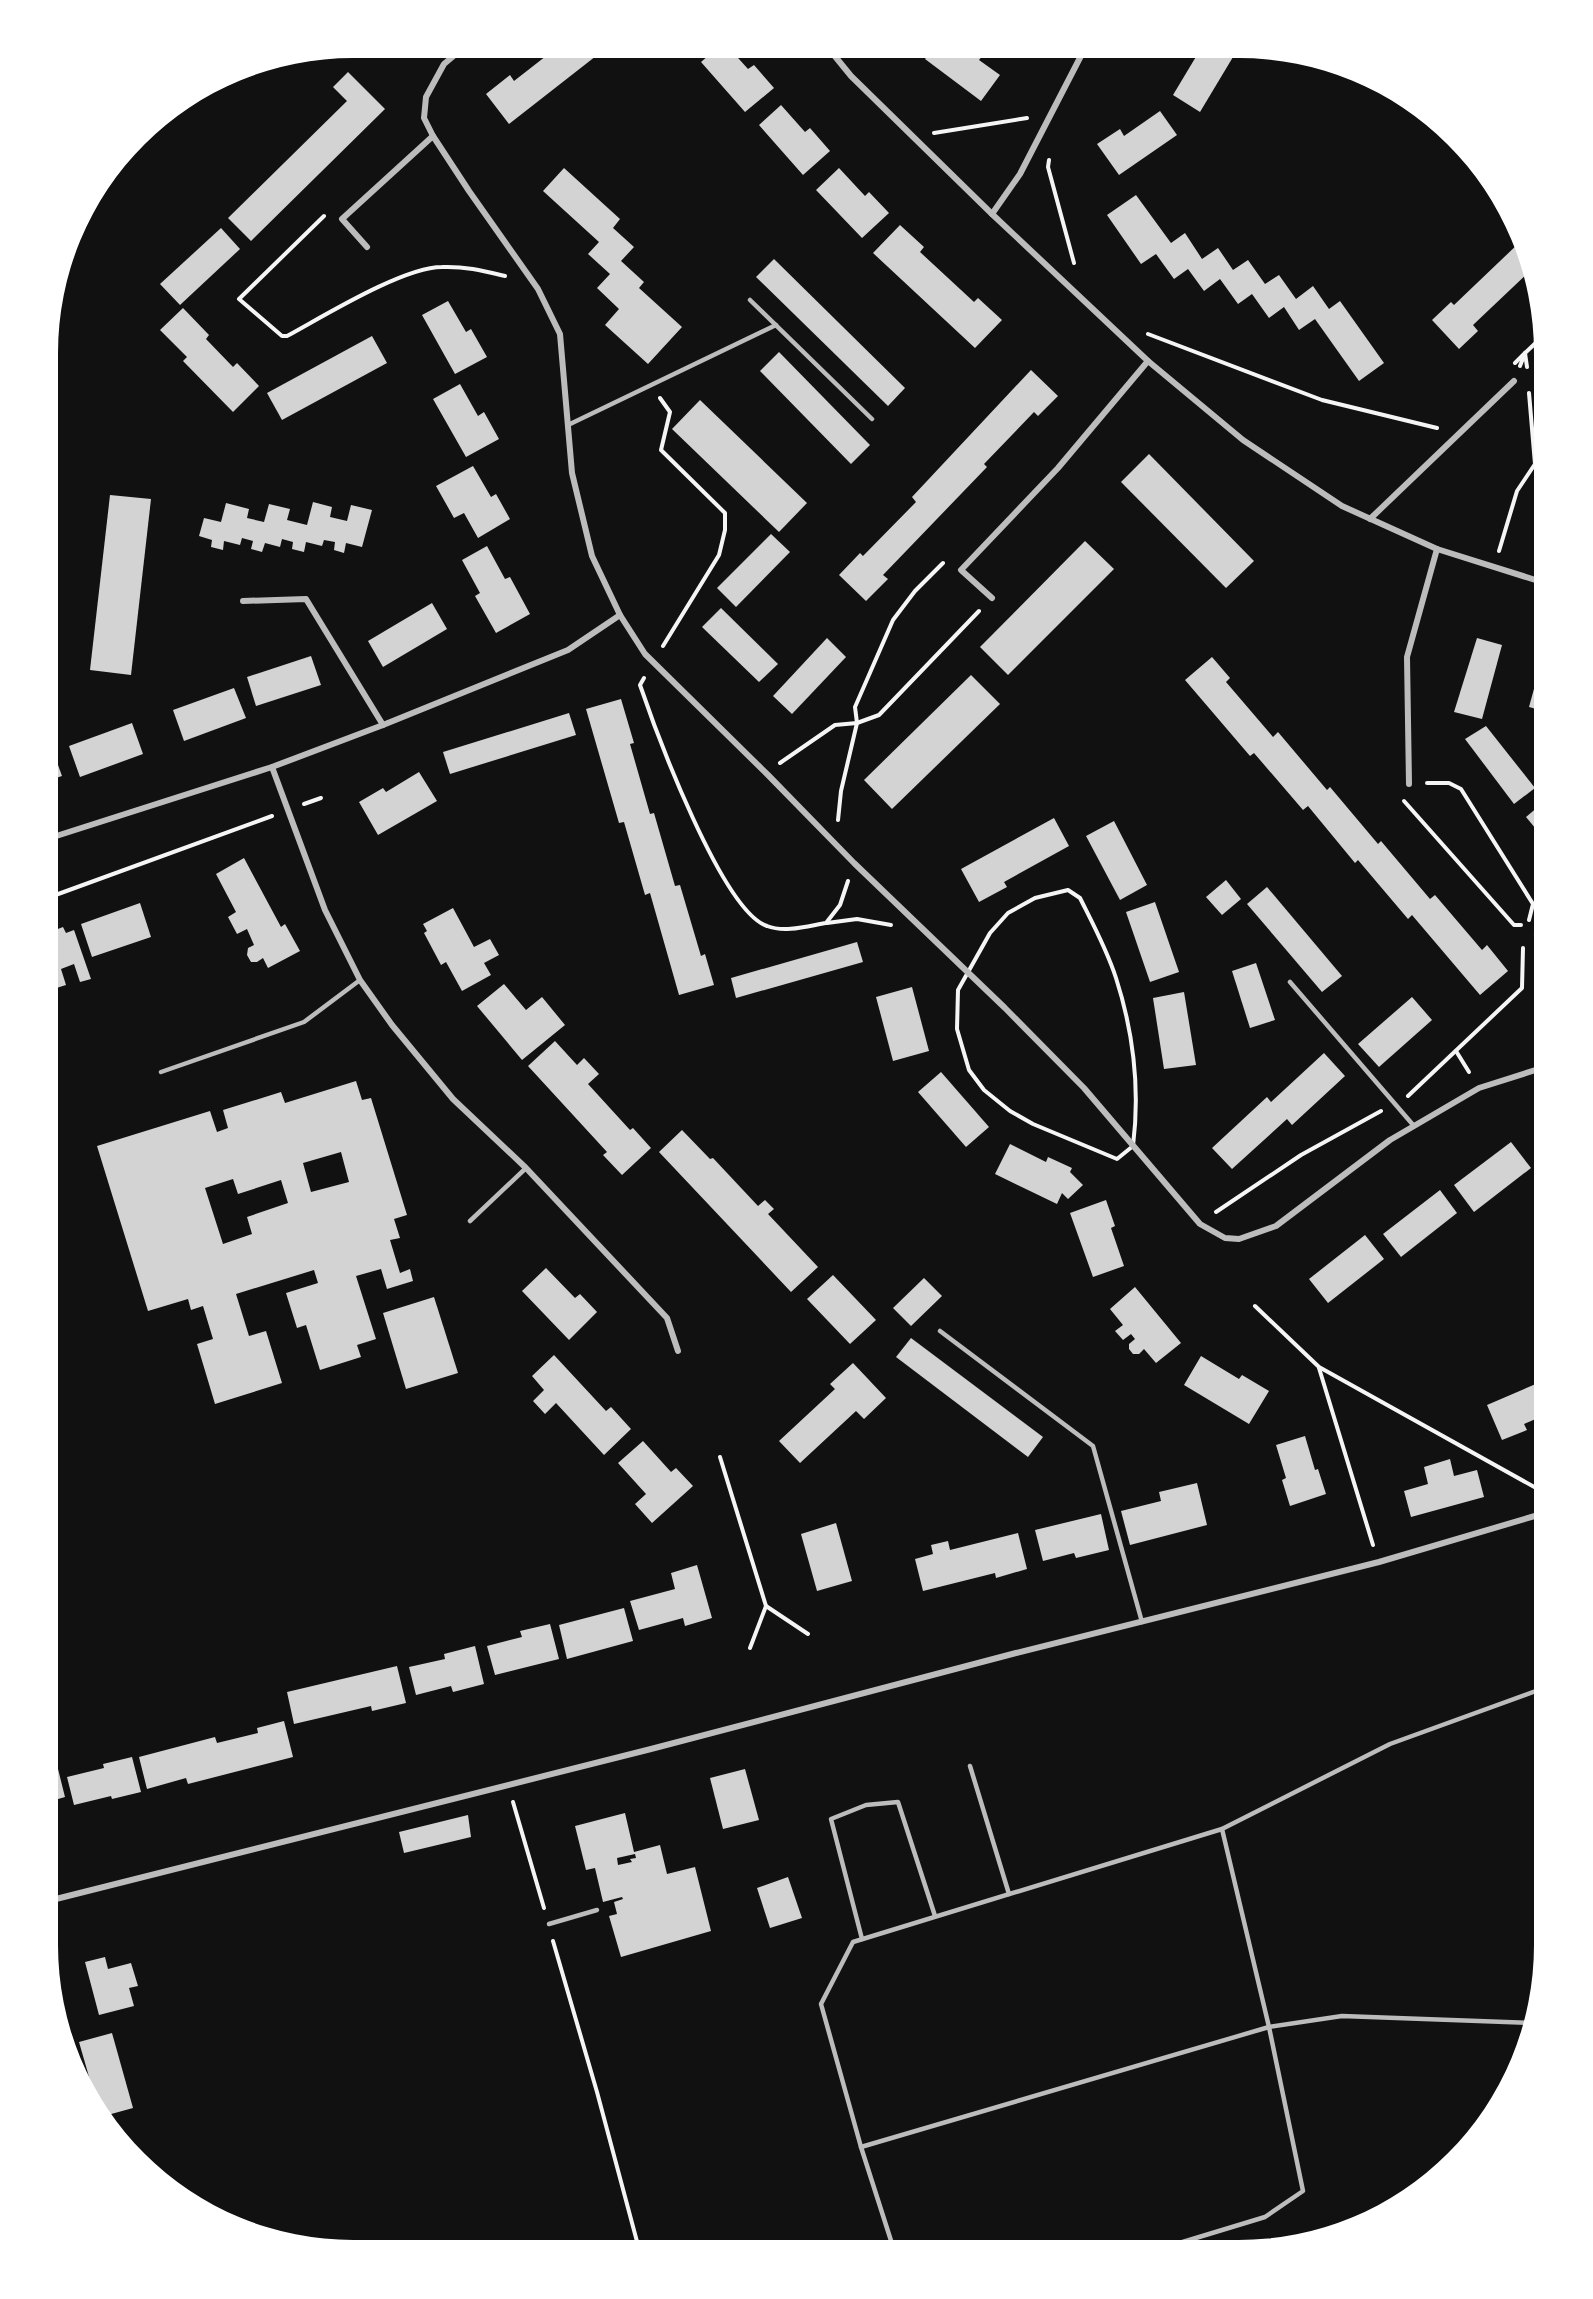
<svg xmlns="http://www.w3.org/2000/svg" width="1593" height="2299" font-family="'Nunito Sans',sans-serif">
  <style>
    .building { fill: #d3d3d3; fill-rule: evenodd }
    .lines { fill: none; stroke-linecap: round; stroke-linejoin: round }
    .path { stroke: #f5f5f5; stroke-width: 4 }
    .service { stroke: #bcbcbc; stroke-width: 4.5 }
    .minor { stroke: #bcbcbc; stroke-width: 6 }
  </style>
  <rect width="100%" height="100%" fill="#111"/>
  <g class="building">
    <path d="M555,49H605L509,124L486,94L510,75L514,81Z"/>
    <path d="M716,49H730L748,69L754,65L774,88L745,112L701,62Z"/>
    <path d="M932,50H987L979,60L1000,75L981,101L925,59Z"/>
    <path d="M1200,50L1236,52L1200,112L1173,95Z"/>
    <path d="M348,72L385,109L251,241L228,218L347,101L333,87Z"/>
    <path d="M781,105L805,132L810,128L830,151L803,175L759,125Z"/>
    <path d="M1160,111L1177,135L1119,175L1097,144L1120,129L1124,136Z"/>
    <path d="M564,168L620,219L613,228L634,247L621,261L644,282L639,288L682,327L648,364L605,325L619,309L597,288L610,274L588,254L599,242L543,191Z"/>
    <path d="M839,168L865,196L869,192L889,213L862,238L816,190Z"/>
    <path d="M1136,195L1171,243L1185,233L1202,259L1218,248L1233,270L1248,260L1265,284L1279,275L1296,299L1313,286L1329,309L1340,301L1384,363L1359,381L1315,319L1299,330L1284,307L1269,318L1252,294L1238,304L1220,279L1204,291L1188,269L1174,279L1156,254L1141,264L1107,215Z"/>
    <path d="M900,225L924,247L920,252L974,302L978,298L1002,320L975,348L873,253Z"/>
    <path d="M221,228L240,249L180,305L160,284Z"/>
    <path d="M1521,241L1531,270L1473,325L1478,331L1459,349L1432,320L1451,302L1454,305Z"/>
    <path d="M774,259L905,388L888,406L756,277Z"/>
    <path d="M448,301L466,332L471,329L487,357L455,374L422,315Z"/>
    <path d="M183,308L209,335L206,339L233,367L237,363L259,386L233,412L183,361L187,357L160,330Z"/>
    <path d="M372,336L387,363L282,420L267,393Z"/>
    <path d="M779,352L870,445L851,464L760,371Z"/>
    <path d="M1031,370L1058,396L1038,416L1034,412L984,464L987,467L883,575L888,579L866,601L839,575L860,553L863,556L916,502L912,497Z"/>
    <path d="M460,384L478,416L484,412L499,439L466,457L433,399Z"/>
    <path d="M700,400L807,503L779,532L672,429Z"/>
    <path d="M1149,454L1254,561L1226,588L1121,482Z"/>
    <path d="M473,466L491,497L496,494L510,519L478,538L464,513L454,518L436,486Z"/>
    <path d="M110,495L151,499L131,675L90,670Z"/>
    <path d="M313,502L332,507L330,517L347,521L351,505L372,510L362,547L346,543L344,553L334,550L335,542L324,540L322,546L306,542L304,552L292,549L293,542L282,539L280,547L265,543L262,552L251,549L253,541L242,538L240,545L224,541L223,550L211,547L212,540L199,536L204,518L221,522L226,503L249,509L247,518L264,522L269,504L290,509L287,520L307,525Z"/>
    <path d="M771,534L790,552L736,607L717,588Z"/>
    <path d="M1085,541L1114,569L1008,675L980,647Z"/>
    <path d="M487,546L505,579L510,577L530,614L496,633L475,596L480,593L462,560Z"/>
    <path d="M432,603L447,629L383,667L368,641Z"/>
    <path d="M721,608L778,664L759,682L702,627Z"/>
    <path d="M827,638L846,657L792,714L773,696Z"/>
    <path d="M1477,638L1502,645L1482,719L1454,712Z"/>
    <path d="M311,656L321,685L256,706L247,677Z"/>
    <path d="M1212,657L1230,678L1226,682L1273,737L1278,732L1327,790L1330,787L1378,844L1381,841L1430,899L1435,895L1482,950L1487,945L1508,971L1480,995L1412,915L1408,919L1358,860L1355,863L1308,806L1303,810L1254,753L1250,756L1185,680Z"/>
    <path d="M1540,667L1545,668V696L1540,710L1529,707Z"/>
    <path d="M971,675L1000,704L892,809L864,780Z"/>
    <path d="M234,688L246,718L184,741L173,710Z"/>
    <path d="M621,699L634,743L630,744L650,814L654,813L675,886L680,885L701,956L705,954L714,985L679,995L650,893L645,895L624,822L619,823L586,709Z"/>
    <path d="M569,713L576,735L450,774L443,752Z"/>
    <path d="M132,723L143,754L80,777L69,746Z"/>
    <path d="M1486,726L1535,788L1514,804L1465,739Z"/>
    <path d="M50,743L62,776L50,780Z"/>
    <path d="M419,772L437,801L378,835L359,802L383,788L386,792Z"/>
    <path d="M1545,801V840L1526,817Z"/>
    <path d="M1054,818L1069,846L1004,882L1007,887L979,902L961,869Z"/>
    <path d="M1114,821L1147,885L1120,900L1086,836Z"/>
    <path d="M244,858L281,927L285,924L300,951L268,968L263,958L257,962H251L247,955L248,948L254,945L247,929L237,934L228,917L236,912L216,874Z"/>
    <path d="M1226,880L1241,899L1222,915L1206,897Z"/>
    <path d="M1267,887L1342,976L1322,992L1247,904Z"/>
    <path d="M1155,902L1179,972L1150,982L1126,912Z"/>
    <path d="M140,903L151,937L92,957L81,924Z"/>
    <path d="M453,908L474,947L490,939L499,955L484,963L491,975L462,991L446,962L441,965L424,933L427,931L423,924Z"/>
    <path d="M63,927L66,933L74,930L91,979L80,982L74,964L61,969L66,985L50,990V932Z"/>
    <path d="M857,942L863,962L736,998L731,978Z"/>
    <path d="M1256,963L1275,1020L1250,1028L1232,971Z"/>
    <path d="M504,984L526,1010L542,997L565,1025L522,1060L477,1006Z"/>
    <path d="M912,987L929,1051L893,1061L876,997Z"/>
    <path d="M1184,992L1196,1065L1164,1069L1153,998Z"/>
    <path d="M1412,997L1432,1020L1379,1067L1358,1044Z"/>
    <path d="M555,1041L577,1065L584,1058L599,1074L588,1084L630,1130L633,1128L651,1148L622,1175L603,1155L607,1152L528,1066Z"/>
    <path d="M1324,1053L1345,1076L1292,1125L1287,1119L1232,1169L1212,1148L1267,1097L1271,1102Z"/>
    <path d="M941,1072L989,1127L966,1147L918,1092Z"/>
    <path d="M356,1081L362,1100L371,1098L407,1215L394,1219L400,1238L390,1240L400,1273L410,1269L413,1281L387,1289L381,1269L356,1276L376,1339L357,1345L361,1357L320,1370L306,1325L297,1328L286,1293L318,1283L314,1270L236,1294L249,1336L266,1331L282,1383L215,1404L197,1344L213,1339L203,1306L191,1310L188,1299L148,1311L97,1146L210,1111L217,1132L228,1128L223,1110L281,1092L285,1103ZM341,1152L349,1182L311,1192L303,1163ZM233,1179L238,1194L281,1180L288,1203L247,1217L252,1234L223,1244L205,1188Z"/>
    <path d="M682,1130L710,1159L713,1158L758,1206L765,1200L774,1209L768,1214L818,1267L791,1292L659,1152Z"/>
    <path d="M1511,1142L1531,1168L1474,1212L1454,1185Z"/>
    <path d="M1010,1144L1046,1162L1048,1157L1072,1168L1070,1172L1083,1185L1068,1199L1062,1193L1057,1204L995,1174Z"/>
    <path d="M1440,1190L1457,1213L1401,1257L1383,1234Z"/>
    <path d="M1106,1200L1115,1226L1111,1228L1124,1266L1093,1277L1070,1213Z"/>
    <path d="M1365,1235L1384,1259L1328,1303L1309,1279Z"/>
    <path d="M546,1268L575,1298L580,1294L597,1312L569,1340L522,1291Z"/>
    <path d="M833,1275L876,1320L850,1344L807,1299Z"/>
    <path d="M924,1278L942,1296L911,1326L893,1308Z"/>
    <path d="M1135,1287L1181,1343L1156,1363L1144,1349L1139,1354H1133L1129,1349V1344L1135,1339L1131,1334L1123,1340L1115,1331L1123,1325L1110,1309Z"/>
    <path d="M434,1297L458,1373L406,1389L383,1313Z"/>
    <path d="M911,1338L1043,1437L1028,1457L896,1357Z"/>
    <path d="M554,1355L606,1411L611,1407L631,1429L604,1455L556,1403L545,1414L533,1401L544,1390L532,1376Z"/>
    <path d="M1201,1356L1239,1379L1242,1375L1269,1391L1249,1424L1184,1385Z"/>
    <path d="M853,1363L886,1398L864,1419L856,1411L800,1463L779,1441L835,1389L830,1384Z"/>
    <path d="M1545,1380V1415L1524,1424L1527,1430L1502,1440L1487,1405Z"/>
    <path d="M1305,1436L1315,1470L1318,1469L1326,1494L1290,1506L1282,1480L1286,1478L1276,1445Z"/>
    <path d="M643,1441L671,1472L676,1468L693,1486L652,1523L635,1504L646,1494L618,1463Z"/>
    <path d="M1450,1459L1454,1476L1477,1470L1484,1497L1411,1517L1404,1491L1428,1484L1424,1467Z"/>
    <path d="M1197,1483L1207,1525L1130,1545L1121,1511L1161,1501L1159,1492Z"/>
    <path d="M1101,1514L1109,1550L1076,1558L1074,1553L1043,1561L1035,1530Z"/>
    <path d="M836,1523L852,1581L817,1591L801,1534Z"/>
    <path d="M1018,1533L1027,1569L996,1578L995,1573L923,1591L915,1559L933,1554L931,1545L948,1541L950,1550Z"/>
    <path d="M697,1565L712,1618L685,1626L683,1618L639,1630L630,1601L675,1589L671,1573Z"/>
    <path d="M624,1608L633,1641L567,1659L559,1625Z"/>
    <path d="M550,1624L559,1659L495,1675L487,1646L522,1637L520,1631Z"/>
    <path d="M475,1646L484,1684L453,1692L451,1686L416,1695L409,1667L445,1659L444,1654Z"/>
    <path d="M397,1666L406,1703L372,1711L371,1706L294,1724L287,1692Z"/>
    <path d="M284,1721L293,1757L188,1784L186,1778L147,1789L139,1757L215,1737L217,1743L258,1733L257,1728Z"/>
    <path d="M132,1757L141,1792L112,1799L111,1796L74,1805L67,1777L104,1768L103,1764Z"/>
    <path d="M57,1765L65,1797L48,1802V1767Z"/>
    <path d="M745,1769L759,1820L723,1829L710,1778Z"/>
    <path d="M625,1813L634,1852L660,1845L667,1874L695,1867L711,1931L621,1957L609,1916L617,1914L614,1902L623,1899L622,1897L603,1902L595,1868L586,1870L575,1826ZM635,1854L636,1858L630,1859L632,1862L618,1865L617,1858Z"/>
    <path d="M468,1815L471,1837L404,1853L399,1832Z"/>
    <path d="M788,1877L802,1918L770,1928L757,1888Z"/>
    <path d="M105,1957L108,1969L131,1963L138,1986L129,1988L134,2006L99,2015L85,1962Z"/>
    <path d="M112,2033L133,2108L104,2116L98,2108L79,2042Z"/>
  </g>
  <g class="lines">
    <g class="path">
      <path d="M934,133L1027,118"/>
      <path d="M1049,160L1048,167L1074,263"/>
      <path d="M324,216L239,299L282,336H287C324,316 403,267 442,267C464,266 484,271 505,276"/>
      <path d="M1148,334L1322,400L1437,428"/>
      <path d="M1515,363L1525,353L1527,367"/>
      <path d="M1520,366L1525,353L1543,336"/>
      <path d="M660,398L670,412L661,450L725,513V530L719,555L663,646"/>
      <path d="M1545,469L1535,464L1545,454"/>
      <path d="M1499,551L1517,491L1535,464L1529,393"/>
      <path d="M644,678L640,685C656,732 722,911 767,926C785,933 808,926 826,923L840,905L848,881"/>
      <path d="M780,763L835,725L857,723L879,715L979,611"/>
      <path d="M1427,783H1449L1461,789L1533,904L1529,920"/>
      <path d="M1404,801L1514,925H1521"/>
      <path d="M304,804L321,798"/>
      <path d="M838,820L841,791L857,723L855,707L893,620L915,591L943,563"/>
      <path d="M1068,890L1080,898C1093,924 1107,950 1116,978C1133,1031 1140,1090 1133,1146L1117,1159L1033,1124L1010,1111L984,1090L969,1070L957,1029L958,990L990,933L1008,913L1035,898Z"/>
      <path d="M50,897L272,816"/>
      <path d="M827,923L857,919L891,925"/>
      <path d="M1456,1051L1469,1072"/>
      <path d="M1408,1096L1522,988L1523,948"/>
      <path d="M1216,1212L1301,1155L1381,1111"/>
      <path d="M1255,1306L1319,1367L1545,1493"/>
      <path d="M1319,1368L1373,1545"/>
      <path d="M720,1457L766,1606"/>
      <path d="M750,1648L766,1606L808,1634"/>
      <path d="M513,1802L544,1908"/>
      <path d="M553,1941L597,2092L639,2249"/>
    </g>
    <g class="service">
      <path d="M750,300L872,419"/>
      <path d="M568,425L776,325"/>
      <path d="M1290,982L1414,1126"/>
      <path d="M161,1072L304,1022L360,980"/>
      <path d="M470,1221L526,1168"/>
      <path d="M940,1331L1093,1446L1142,1622"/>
      <path d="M970,1766L1009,1894"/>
      <path d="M549,1924L597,1910"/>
      <path d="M862,1939L831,1819L866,1805L898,1802L935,1916"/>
      <path d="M1533,2023L1342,2016L1269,2027L1222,1829L1390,1744L1544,1688"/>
      <path d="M861,2147L1269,2027L1303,2191L1265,2217L1153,2251"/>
      <path d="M894,2250L861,2147L821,2004L853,1942L1222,1829"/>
    </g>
    <g class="minor">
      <path d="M463,48L444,64L426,97L424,118L433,136L469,191L538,289L560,334L572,473L592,556L620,615L645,654L768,775L854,863L1005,1008L1084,1088L1200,1224L1225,1238L1239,1239L1276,1226L1390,1140L1414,1126L1479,1088L1545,1067"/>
      <path d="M829,49L851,76L992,214L1148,361L1243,440L1342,506L1437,549L1545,583"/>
      <path d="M992,214L1020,174L1084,50"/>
      <path d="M367,247L342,219L433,136"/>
      <path d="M1370,519L1514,381"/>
      <path d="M992,598L961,570L1058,468L1148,361"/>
      <path d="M243,601L306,599L383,725"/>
      <path d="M272,767L325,910L360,980L392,1025L453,1099L526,1168L667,1318L678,1351"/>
      <path d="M1409,784L1407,657L1437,549"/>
      <path d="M50,838L272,767L383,725L568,650L620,615"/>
      <path d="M1537,935L1545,944"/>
      <path d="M48,1901L651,1749L1016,1653L1379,1562L1545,1513"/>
    </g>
  </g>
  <path d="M0 0H1593V2299H0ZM353 58H1239A295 295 0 0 1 1534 353V1945A295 295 0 0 1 1239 2240H353A295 295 0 0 1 58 1945V353A295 295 0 0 1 353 58Z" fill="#fff" fill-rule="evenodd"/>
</svg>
